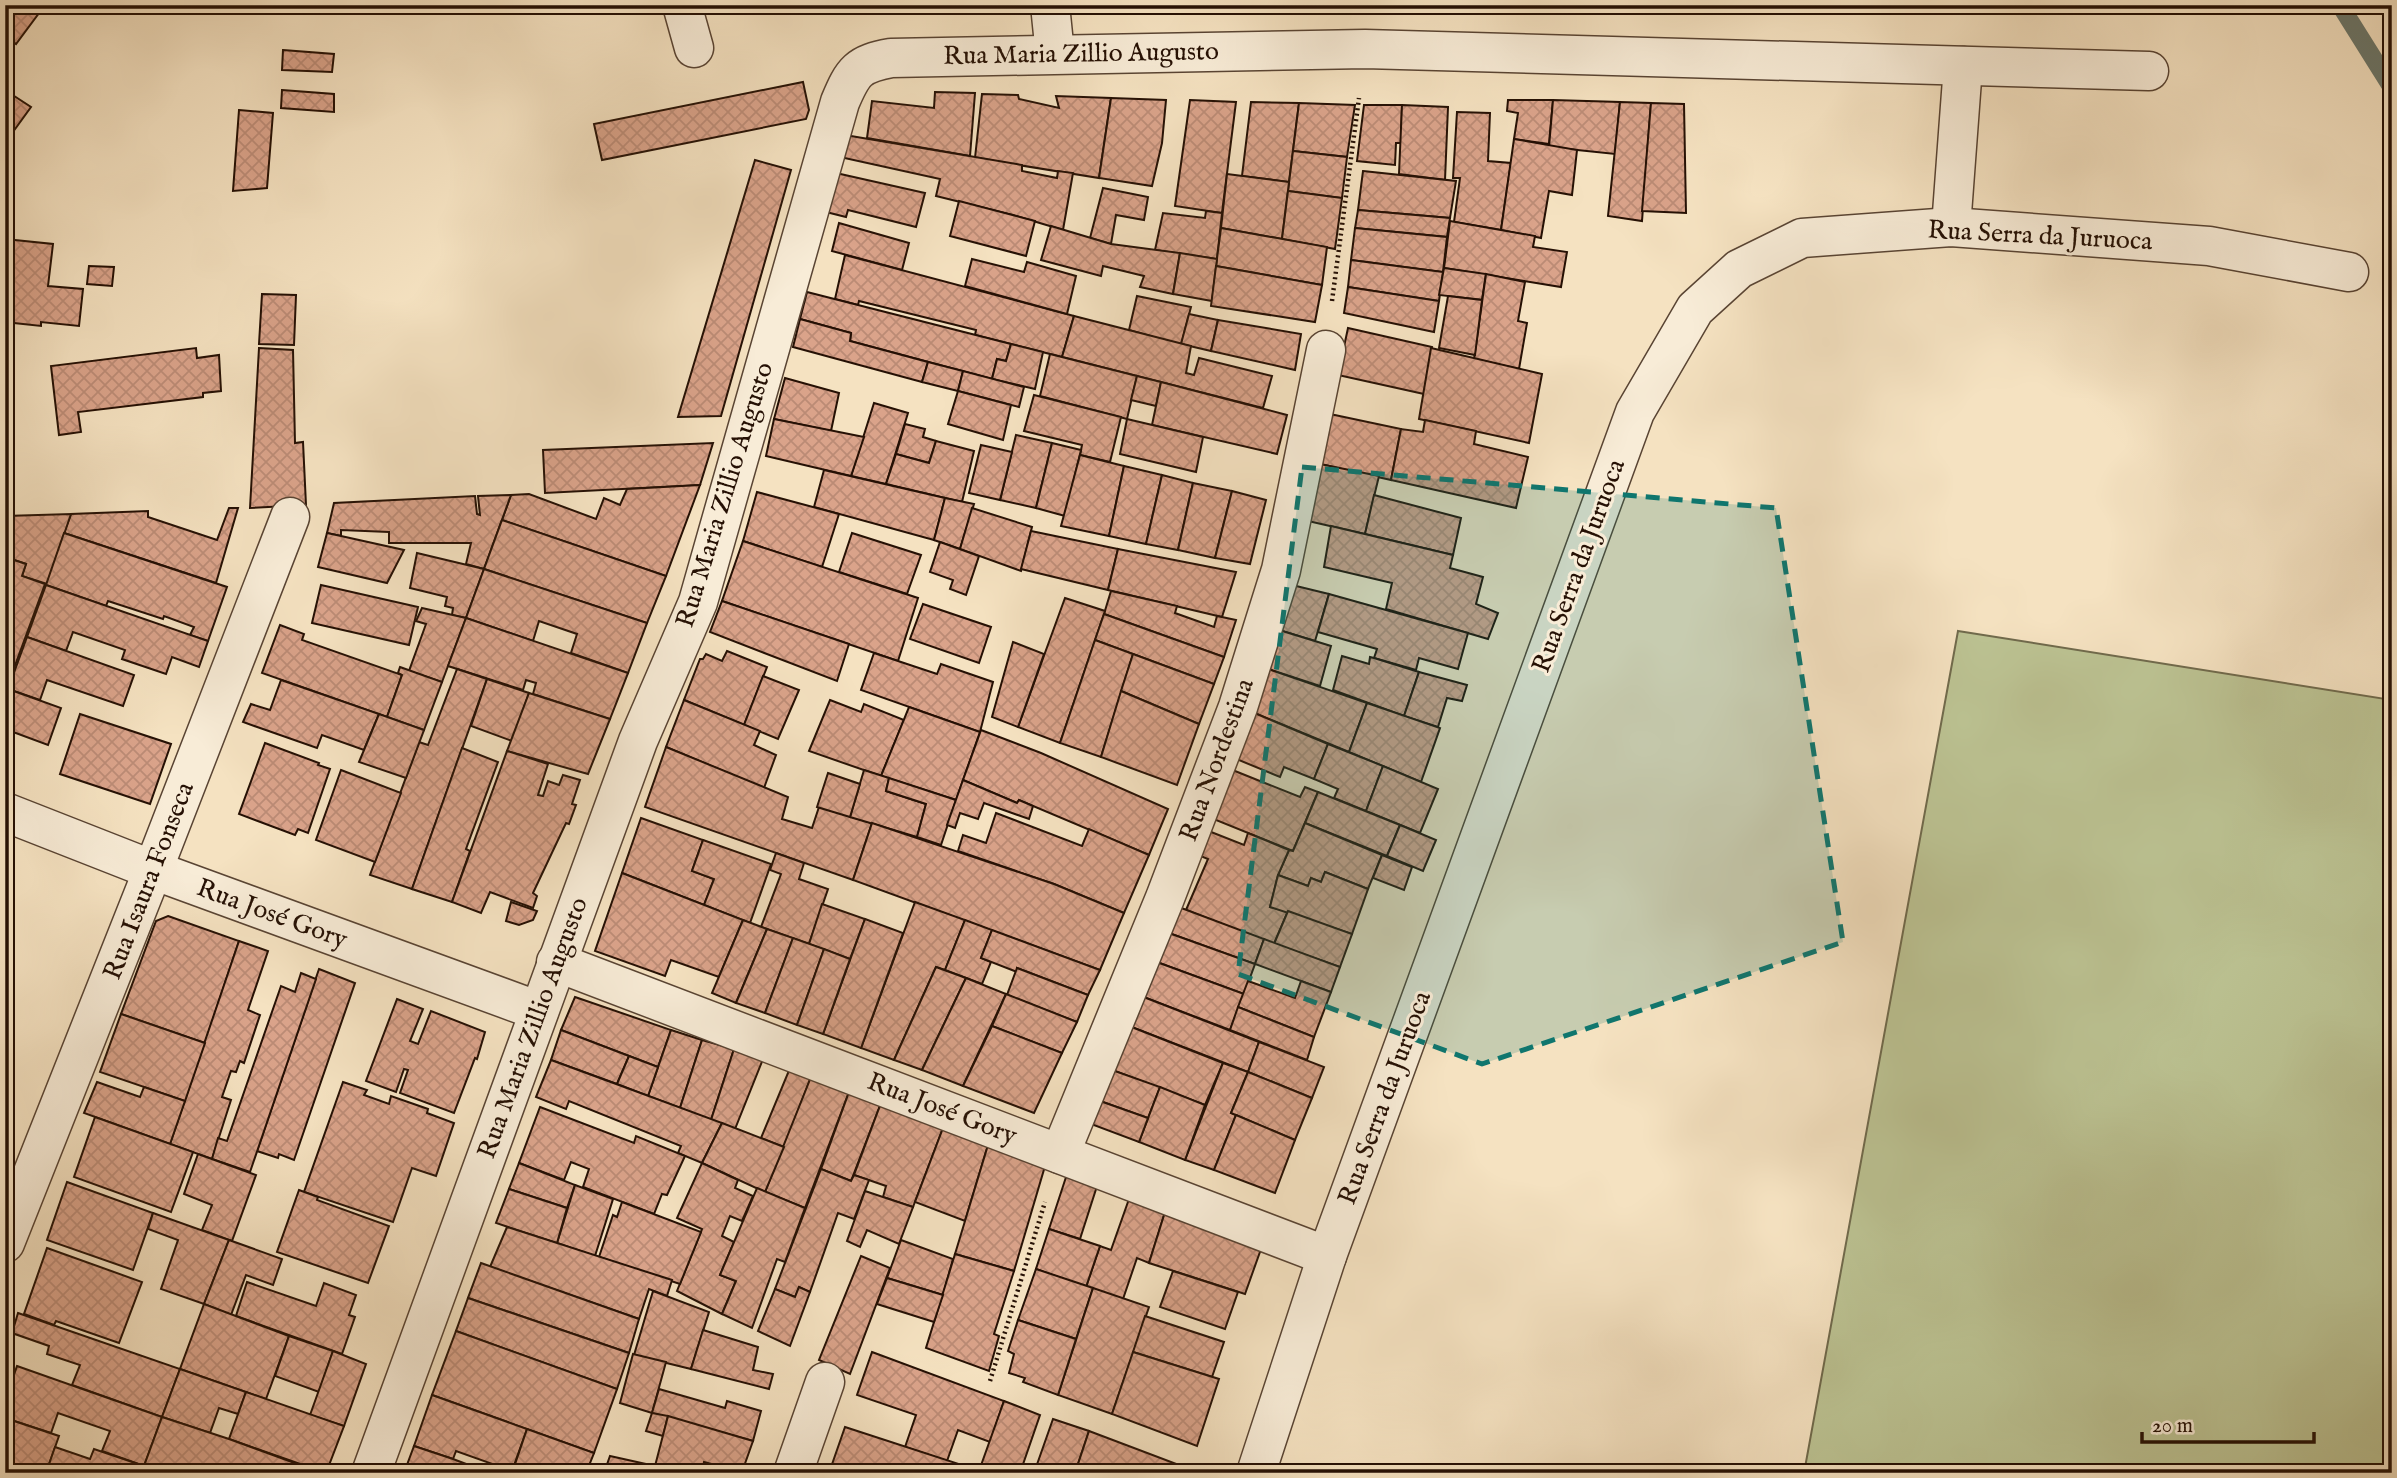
<svg xmlns="http://www.w3.org/2000/svg" width="2397" height="1478" font-family="'IM FELL English',serif">
  <style>
    .garden { fill: #bcc393; stroke: #706a4c; stroke-width: 2 }
    .lines { fill: none; stroke-linecap: round; stroke-linejoin: round }
    .stream { stroke: #6c786c; stroke-width: 18 }
    .building { fill: url(#building-cross-hatch); stroke: #251004; stroke-width: 2 }
    .minor-casing { stroke: #594433; stroke-width: 41 }
    .path { stroke: #251004; stroke-width: 4.5; stroke-dasharray: 2 3.5; stroke-linecap: butt }
    .minor { stroke: #f8ecd7; stroke-width: 38 }
    .marked { fill: #0f766e; fill-opacity: 0.2; stroke: #0f766e; stroke-width: 5; stroke-dasharray: 14 9; stroke-linejoin: round }
    .labels { text-anchor: middle; dominant-baseline: central; stroke-width: 6; stroke-linejoin: round; paint-order: stroke }
    .street-label { font-size: 26px; fill: #251004; stroke: #f8ecd7 }
  </style>
  <defs>
    <pattern id="building-cross-hatch" width="8" height="8" patternUnits="userSpaceOnUse" patternTransform="scale(1.75)"><rect width="8" height="8" fill="#daa38a"/><path d="M0 0l8 8M0 8l8-8" fill="none" stroke="#bb8b75"/></pattern>
  </defs>
  <rect width="100%" height="100%" fill="#f5e2c1"/>
  <filter id="stains"><feTurbulence type="fractalNoise" baseFrequency=".00286" numOctaves="4"/><feColorMatrix values="0 0 0 0 .2 0 0 0 0 .09 0 0 0 0 .02 0 0 0 .5 -.17"/></filter>
  <radialGradient id="worn" r=".72"><stop offset=".6" stop-color="#630" stop-opacity="0"/><stop offset="1" stop-color="#630" stop-opacity=".3"/></radialGradient>
  <path class="garden" d="M1958,631L2392,700V1473H1804Z"/>
  <g class="lines">
    <path class="stream" d="M2340,5L2392,88"/>
  </g>
  <g class="building">
    <path d="M5,5H45L16,44L12,41L5,50Z"/>
    <path d="M283,50L334,54L332,72L282,70Z"/>
    <path d="M803,82L809,110L806,119L602,160L594,124Z"/>
    <path d="M5,90L31,107L5,143Z"/>
    <path d="M282,90L334,94V112L281,108Z"/>
    <path d="M935,92L975,93L970,156L867,138L872,101L934,108Z"/>
    <path d="M982,94L1018,95L1019,99L1059,108L1056,96L1111,98L1099,178L975,158Z"/>
    <path d="M1111,98L1166,100L1162,143L1152,186L1099,178Z"/>
    <path d="M1190,100L1236,102L1222,213L1175,206Z"/>
    <path d="M1508,100H1553L1549,144L1514,139L1518,113L1507,111Z"/>
    <path d="M1553,100L1620,102L1615,154L1549,147Z"/>
    <path d="M1251,102L1299,103L1289,182L1242,176Z"/>
    <path d="M1620,102L1651,103L1642,221L1608,216Z"/>
    <path d="M1299,103L1355,105L1347,157L1293,151Z"/>
    <path d="M1651,103L1684,104L1686,213L1642,211Z"/>
    <path d="M1364,105H1402L1401,143H1396L1395,165L1357,161Z"/>
    <path d="M1402,105L1448,107L1445,180L1399,174Z"/>
    <path d="M239,110L273,113L267,188L233,191Z"/>
    <path d="M1457,112L1490,113L1488,161L1511,163L1501,230L1454,222L1460,178H1453Z"/>
    <path d="M845,135L1022,165V171L1057,178L1058,171L1073,173L1063,230L1013,215L936,196L940,179L840,157Z"/>
    <path d="M1514,139L1577,150L1572,195L1549,191L1541,238L1501,230Z"/>
    <path d="M1293,151L1347,157L1342,198L1288,191Z"/>
    <path d="M755,160L791,170L721,416L678,417Z"/>
    <path d="M1363,171L1456,181L1450,218L1358,210Z"/>
    <path d="M836,173L925,193L916,227L848,210L846,217L826,212Z"/>
    <path d="M1227,174L1289,182L1282,239L1221,228Z"/>
    <path d="M1103,188L1148,197L1144,220L1116,215L1111,244L1090,238Z"/>
    <path d="M1288,191L1342,198L1335,249L1282,239Z"/>
    <path d="M959,201L1035,221L1026,256L950,236Z"/>
    <path d="M1358,210L1450,218L1447,237L1355,228Z"/>
    <path d="M1206,211L1222,213L1217,259L1155,250L1163,213L1205,218Z"/>
    <path d="M1450,221L1535,236L1533,247L1567,252L1561,287L1444,268Z"/>
    <path d="M839,223L909,243L902,270L832,251Z"/>
    <path d="M1051,226L1111,244L1180,253L1173,294L1140,287L1144,276L1103,266L1101,276L1041,260Z"/>
    <path d="M1221,228L1327,247L1322,285L1216,266Z"/>
    <path d="M1355,228L1447,237L1443,272L1351,260Z"/>
    <path d="M5,239L53,244L48,286L83,289L79,326L41,322V326L5,322Z"/>
    <path d="M1180,253L1217,259L1212,301L1173,294Z"/>
    <path d="M845,255L1074,316L1062,357L975,335L976,330L859,301L858,305L835,299Z"/>
    <path d="M972,259L1024,272L1027,262L1076,276L1067,314L965,286Z"/>
    <path d="M1351,260L1443,272L1439,301L1348,287Z"/>
    <path d="M89,266L114,267L112,286L87,284Z"/>
    <path d="M1216,266L1322,285L1315,322L1211,306Z"/>
    <path d="M1444,268L1486,274L1482,300L1439,295Z"/>
    <path d="M1486,274L1525,282L1518,321L1527,323L1519,369L1474,359Z"/>
    <path d="M1348,287L1439,301L1434,332L1344,313Z"/>
    <path d="M807,292L1011,344L1006,361L997,359L992,379L850,341L851,333L800,319Z"/>
    <path d="M262,294L296,295L294,345L259,344Z"/>
    <path d="M1137,296L1191,307L1181,345L1129,330Z"/>
    <path d="M1448,296L1482,300L1475,355L1439,348Z"/>
    <path d="M1189,314L1218,320L1211,351L1181,344Z"/>
    <path d="M1074,316L1191,346L1186,373L1194,375L1199,358L1272,376L1263,408L1062,357Z"/>
    <path d="M800,319L851,333L850,341L928,362L922,382L793,347Z"/>
    <path d="M1218,320L1301,334L1295,370L1211,351Z"/>
    <path d="M1348,328L1432,347L1424,394L1338,375Z"/>
    <path d="M1011,344L1043,352L1035,389L992,379L997,359L1006,361Z"/>
    <path d="M196,348L197,358L219,355L221,391L203,393V397L78,412L81,432L59,435L51,366Z"/>
    <path d="M259,348L293,350L295,443L303,442L306,505L250,508Z"/>
    <path d="M1431,348L1542,374L1529,443L1419,419Z"/>
    <path d="M1050,354L1137,376L1127,419L1040,396Z"/>
    <path d="M928,362L963,371L958,391L922,382Z"/>
    <path d="M963,371L1024,387L1019,407L958,391Z"/>
    <path d="M1137,376L1161,382L1156,406L1131,400Z"/>
    <path d="M785,378L839,393L831,431L774,419Z"/>
    <path d="M1161,382L1287,415L1277,454L1152,425Z"/>
    <path d="M958,391L1011,405L1003,440L948,424Z"/>
    <path d="M1034,395L1121,417L1110,462L1080,455L1082,445L1024,431Z"/>
    <path d="M874,403L908,413L886,484L851,476Z"/>
    <path d="M1330,414L1401,429L1391,480L1320,464Z"/>
    <path d="M774,419L864,437L851,476L766,456Z"/>
    <path d="M1127,419L1203,437L1196,472L1120,454Z"/>
    <path d="M1425,420L1476,431L1474,444L1528,457L1516,508L1391,480L1401,429L1423,432Z"/>
    <path d="M905,424L925,429L923,437L936,441L929,463L896,454Z"/>
    <path d="M1016,435L1052,443L1036,508L1000,500Z"/>
    <path d="M936,441L974,451L962,502L886,484L896,454L929,463Z"/>
    <path d="M713,443L700,485L545,493L543,450Z"/>
    <path d="M1052,443L1081,450L1065,516L1036,508Z"/>
    <path d="M981,445L1012,452L1000,500L969,493Z"/>
    <path d="M1080,455L1124,466L1109,536L1061,526Z"/>
    <path d="M1320,464L1379,476L1365,534L1308,521Z"/>
    <path d="M1124,466L1162,475L1146,544L1109,536Z"/>
    <path d="M824,470L945,498L934,540L814,507Z"/>
    <path d="M1162,475L1193,483L1178,550L1146,544Z"/>
    <path d="M1193,483L1232,491L1215,558L1178,550Z"/>
    <path d="M700,485L666,576L502,520L511,495L529,494L596,519L604,498L620,505L627,489Z"/>
    <path d="M1232,491L1266,500L1250,564L1215,558Z"/>
    <path d="M757,492L839,514L822,567L743,541Z"/>
    <path d="M511,495L484,569L466,564L471,543H389V532L341,530V536L327,533L334,503L475,496L477,514L480,515L478,496Z"/>
    <path d="M1374,495L1461,518L1453,555L1365,534Z"/>
    <path d="M945,498L974,504L960,549L934,540Z"/>
    <path d="M229,508H238L216,583L64,533L71,514L148,511V517L217,540Z"/>
    <path d="M972,508L1032,527L1021,571L960,549Z"/>
    <path d="M71,514L47,584L22,576L26,564L5,557V516Z"/>
    <path d="M502,520L666,576L647,623L484,569Z"/>
    <path d="M1331,526L1453,555L1450,568L1483,577L1476,604L1498,613L1488,639L1386,609L1392,583L1324,567Z"/>
    <path d="M1031,531L1118,549L1108,590L1021,569Z"/>
    <path d="M64,533L227,587L208,641L190,635L194,627L164,616L163,619L108,601L106,606L46,585Z"/>
    <path d="M327,533L341,536L404,550L387,583L318,567Z"/>
    <path d="M852,533L921,555L907,594L839,572Z"/>
    <path d="M743,541L918,598L898,661L722,601Z"/>
    <path d="M940,542L979,556L966,595L950,589L953,580L930,572Z"/>
    <path d="M1118,549L1236,572L1222,617L1108,590Z"/>
    <path d="M417,553L484,569L466,618L452,615L453,608L445,606L447,597L410,588Z"/>
    <path d="M5,557L26,564L22,576L45,584L10,679L5,677Z"/>
    <path d="M484,569L647,623L628,673L571,653L577,634L539,621L533,641L466,618Z"/>
    <path d="M46,585L208,641L199,667L172,657L166,674L122,659L125,650L73,632L66,651L27,637Z"/>
    <path d="M321,585L418,607L409,645L312,623Z"/>
    <path d="M1292,585L1329,594L1315,641L1279,630Z"/>
    <path d="M1111,591L1177,606L1175,613L1214,627L1217,616L1236,620L1224,657L1104,614Z"/>
    <path d="M1329,594L1468,633L1458,669L1419,658L1416,670L1374,658L1377,649L1318,632Z"/>
    <path d="M1065,598L1105,611L1060,743L1018,727Z"/>
    <path d="M722,601L849,644L837,681L710,632Z"/>
    <path d="M923,604L991,627L979,663L910,639Z"/>
    <path d="M422,608L466,618L442,682L409,671L426,624L416,621Z"/>
    <path d="M1104,614L1224,657L1214,684L1095,640Z"/>
    <path d="M466,618L628,673L610,719L533,694L536,683L526,680L523,690L448,666Z"/>
    <path d="M280,625L304,634L302,640L402,675L387,717L262,673Z"/>
    <path d="M1279,630L1331,646L1320,686L1268,669Z"/>
    <path d="M27,637L134,675L123,706L47,680L40,700L8,689Z"/>
    <path d="M1095,640L1133,654L1101,757L1060,743Z"/>
    <path d="M1013,642L1044,654L1018,727L992,717Z"/>
    <path d="M727,651L767,667L744,725L684,700L700,659H703L706,654L722,661Z"/>
    <path d="M874,653L937,674L941,664L993,682L980,732L861,690Z"/>
    <path d="M1133,654L1214,684L1199,724L1121,691Z"/>
    <path d="M1342,656L1369,664L1370,657L1374,658L1419,672L1404,716L1333,690Z"/>
    <path d="M400,667L442,682L424,730L387,717L402,675L398,673Z"/>
    <path d="M457,669L487,679L412,889L370,875L419,742L428,745Z"/>
    <path d="M1268,669L1367,703L1349,752L1252,712Z"/>
    <path d="M1419,672L1467,685L1462,701L1447,698L1438,727L1404,716Z"/>
    <path d="M763,676L799,690L778,739L744,725Z"/>
    <path d="M487,679L529,693L512,741L471,726Z"/>
    <path d="M281,680L379,714L364,750L322,735L317,748L243,722L251,704L270,710Z"/>
    <path d="M8,689L61,708L48,745L5,729V698Z"/>
    <path d="M1121,691L1199,724L1177,785L1101,757Z"/>
    <path d="M529,693L610,719L588,774L507,751Z"/>
    <path d="M684,700L760,731L754,745L776,755L764,788L666,747Z"/>
    <path d="M830,700L861,712L864,704L904,720L881,776L809,751Z"/>
    <path d="M1367,703L1440,728L1421,782L1349,752Z"/>
    <path d="M909,707L980,732L956,800L881,776Z"/>
    <path d="M1252,712L1328,744L1314,779L1284,767L1280,777L1234,758Z"/>
    <path d="M80,714L171,744L150,804L60,774Z"/>
    <path d="M379,714L424,730L406,778L359,762Z"/>
    <path d="M981,730L1041,753L1168,809L1149,855L1019,800L1017,803L963,780Z"/>
    <path d="M265,743L319,763L318,765L330,769L308,833L298,829L295,835L239,814Z"/>
    <path d="M1328,744L1383,766L1366,811L1334,798L1338,789L1314,779Z"/>
    <path d="M666,747L788,797L782,819L812,828L819,807L872,823L853,880L645,807Z"/>
    <path d="M462,748L498,762L466,849L470,851L452,902L412,889Z"/>
    <path d="M507,751L548,764L538,795L543,796L548,781L559,785L563,775L580,780L572,804L576,805L569,824L566,823L533,893L537,896L533,908L490,892L481,913L452,902Z"/>
    <path d="M1383,766L1438,789L1420,833L1366,811Z"/>
    <path d="M1230,769L1300,797L1305,787L1318,792L1293,851L1211,818Z"/>
    <path d="M341,770L401,793L375,862L316,840Z"/>
    <path d="M864,770L889,778L886,791L926,804L917,837L850,817Z"/>
    <path d="M828,773L860,784L850,817L817,807Z"/>
    <path d="M889,778L956,800L941,845L917,837L926,804L886,791Z"/>
    <path d="M963,780L1017,803L1019,800L1033,806L1029,819L984,803L978,819L960,813L955,828L947,825Z"/>
    <path d="M1318,792L1400,825L1387,856L1305,823Z"/>
    <path d="M996,813L1082,846L1089,829L1149,855L1124,913L1054,884L958,851L963,835L986,843Z"/>
    <path d="M641,818L703,840L692,871L714,879L704,905L622,873Z"/>
    <path d="M872,823L1054,884L1124,913L1100,970L853,880Z"/>
    <path d="M1305,823L1382,855L1368,889L1325,872L1321,882L1311,878L1308,886L1278,875L1289,850L1293,851Z"/>
    <path d="M1400,825L1436,840L1423,871L1387,856Z"/>
    <path d="M1206,830L1244,845L1248,833L1289,850L1278,875L1270,907L1288,911L1274,944L1186,910L1208,859L1198,855Z"/>
    <path d="M703,840L771,864L750,923L704,905L714,879L692,871Z"/>
    <path d="M776,853L804,863L799,879L828,889L809,944L761,927L781,874L770,870Z"/>
    <path d="M1382,855L1412,867L1404,890L1373,878Z"/>
    <path d="M1325,872L1368,889L1352,934L1270,907L1278,875L1308,886L1311,878L1321,882Z"/>
    <path d="M622,873L743,920L719,977L671,960L665,976L595,951Z"/>
    <path d="M511,902L537,911L533,920L519,925L506,921Z"/>
    <path d="M915,902L965,920L945,970L936,967L894,1060L861,1048Z"/>
    <path d="M822,904L865,919L850,959L809,944Z"/>
    <path d="M1176,906L1264,939L1255,964L1166,932Z"/>
    <path d="M1288,911L1352,934L1340,967L1274,944Z"/>
    <path d="M168,916L239,941L205,1043L121,1014L156,921Z"/>
    <path d="M865,919L903,933L861,1048L823,1034Z"/>
    <path d="M743,920L767,929L736,1003L712,993Z"/>
    <path d="M965,920L992,930L981,958L991,962L982,984L945,970Z"/>
    <path d="M767,929L793,938L765,1013L736,1003Z"/>
    <path d="M992,930L1100,970L1088,995L1017,968V972L981,958Z"/>
    <path d="M1166,932L1255,964L1244,994L1154,961Z"/>
    <path d="M793,938L824,949L797,1025L765,1013Z"/>
    <path d="M1264,939L1340,967L1331,992L1255,964Z"/>
    <path d="M239,941L268,951L248,1010L260,1015L244,1063L240,1061L236,1072L231,1071L222,1097L231,1100L212,1159L170,1144Z"/>
    <path d="M824,949L850,959L823,1034L797,1025Z"/>
    <path d="M1154,961L1244,994L1230,1030L1141,996Z"/>
    <path d="M936,967L966,978L922,1070L894,1060Z"/>
    <path d="M1017,968L1088,995L1077,1022L1007,995Z"/>
    <path d="M319,969L355,983L294,1160L279,1154L278,1158L257,1151Z"/>
    <path d="M301,973L316,979L250,1172L212,1159L218,1138L227,1141L281,986L295,992Z"/>
    <path d="M966,978L1006,994L963,1086L922,1070Z"/>
    <path d="M1248,981L1295,998L1301,981L1331,992L1314,1037L1238,1007Z"/>
    <path d="M1006,994L1077,1022L1062,1053L992,1026Z"/>
    <path d="M1141,996L1259,1042L1248,1072L1129,1026Z"/>
    <path d="M575,997L671,1030L658,1067L561,1030Z"/>
    <path d="M397,999L423,1009L410,1041L418,1044L431,1011L485,1032L477,1059L475,1058L454,1113L400,1093L408,1070L404,1069L396,1092L366,1081Z"/>
    <path d="M1238,1007L1314,1037L1307,1060L1230,1030Z"/>
    <path d="M121,1014L205,1043L185,1101L100,1072Z"/>
    <path d="M992,1026L1062,1053L1034,1113L963,1086Z"/>
    <path d="M1129,1026L1223,1063L1205,1105L1112,1070Z"/>
    <path d="M561,1030L629,1056L617,1084L551,1060Z"/>
    <path d="M671,1030L702,1040L680,1108L648,1096Z"/>
    <path d="M702,1040L734,1049L711,1120L680,1108Z"/>
    <path d="M1259,1042L1324,1067L1312,1098L1248,1072Z"/>
    <path d="M734,1049L763,1059L735,1129L711,1120Z"/>
    <path d="M629,1056L658,1067L648,1096L617,1084Z"/>
    <path d="M551,1060L722,1123L702,1163L678,1153L681,1146L569,1101L566,1109L536,1097Z"/>
    <path d="M1223,1063L1248,1072L1231,1113L1236,1115L1214,1170L1185,1160Z"/>
    <path d="M790,1068L811,1077L784,1147L761,1138Z"/>
    <path d="M1112,1070L1160,1087L1148,1118L1100,1101Z"/>
    <path d="M1248,1072L1312,1098L1295,1140L1231,1113Z"/>
    <path d="M811,1077L849,1092L805,1208L765,1192Z"/>
    <path d="M97,1082L140,1097L144,1087L185,1101L170,1144L84,1113Z"/>
    <path d="M343,1082L367,1090L364,1095L389,1104L391,1096L428,1109L427,1113L454,1123L436,1176L412,1168L393,1222L304,1192Z"/>
    <path d="M1160,1087L1205,1105L1185,1160L1139,1142Z"/>
    <path d="M849,1092L881,1103L851,1181L821,1169Z"/>
    <path d="M1100,1101L1148,1118L1139,1142L1091,1124Z"/>
    <path d="M881,1103L943,1128L913,1207L883,1197L886,1186L854,1175Z"/>
    <path d="M540,1107L634,1143L636,1136L685,1156L667,1195L662,1194L654,1214L583,1187L589,1169L571,1162L564,1180L519,1163Z"/>
    <path d="M1236,1115L1295,1140L1275,1193L1214,1170Z"/>
    <path d="M95,1117L193,1152L171,1212L74,1177Z"/>
    <path d="M722,1123L784,1147L765,1192L702,1163Z"/>
    <path d="M943,1128L988,1145L965,1221L915,1202Z"/>
    <path d="M988,1145L1045,1166L1014,1271L955,1254Z"/>
    <path d="M198,1154L256,1175L232,1241L202,1230L212,1205L184,1194Z"/>
    <path d="M519,1163L575,1185L567,1208L509,1189Z"/>
    <path d="M702,1163L738,1180L735,1188L753,1196L742,1221L730,1216L722,1236L734,1242L720,1275L736,1281L722,1314L677,1291L702,1229L677,1218Z"/>
    <path d="M821,1169L851,1181L854,1175L869,1180L854,1219L838,1213L810,1292L799,1287L795,1297L775,1289Z"/>
    <path d="M1067,1174L1097,1186L1080,1239L1049,1229Z"/>
    <path d="M67,1182L153,1213L133,1270L47,1240Z"/>
    <path d="M575,1185L613,1199L595,1256L557,1243Z"/>
    <path d="M757,1188L805,1208L785,1262L777,1259L752,1328L722,1314L736,1281L720,1275Z"/>
    <path d="M509,1189L567,1208L557,1243L496,1223Z"/>
    <path d="M299,1190L318,1197L317,1200L389,1226L368,1283L277,1252Z"/>
    <path d="M865,1191L913,1207L899,1244L867,1230L860,1247L847,1241Z"/>
    <path d="M1129,1199L1165,1212L1149,1263L1137,1258L1123,1299L1086,1287L1100,1246L1111,1250Z"/>
    <path d="M622,1202L701,1232L680,1284L599,1257L613,1215L617,1217Z"/>
    <path d="M1165,1212L1261,1249L1245,1294L1149,1263Z"/>
    <path d="M153,1213L229,1240L204,1304L161,1289L178,1240L148,1229Z"/>
    <path d="M507,1227L672,1280L667,1296L649,1289L639,1319L490,1267Z"/>
    <path d="M1049,1229L1100,1246L1086,1287L1036,1269Z"/>
    <path d="M229,1240L282,1259L273,1285L246,1275L231,1315L204,1304Z"/>
    <path d="M901,1240L953,1259L943,1295L887,1278Z"/>
    <path d="M47,1248L142,1282L119,1343L56,1321L54,1325L24,1314Z"/>
    <path d="M955,1254L1014,1271L994,1334L999,1336L989,1371L926,1348Z"/>
    <path d="M861,1256L890,1268L850,1374L819,1360Z"/>
    <path d="M481,1263L639,1319L629,1353L468,1298Z"/>
    <path d="M1036,1269L1093,1288L1076,1339L1018,1320Z"/>
    <path d="M1173,1271L1238,1292L1225,1329L1160,1307Z"/>
    <path d="M887,1278L943,1295L934,1322L877,1304Z"/>
    <path d="M247,1282L316,1306L324,1283L356,1295L349,1315L355,1317L342,1354L236,1316Z"/>
    <path d="M799,1287L810,1292L790,1346L758,1331L775,1289L795,1297Z"/>
    <path d="M1093,1288L1149,1307L1112,1414L1058,1395Z"/>
    <path d="M653,1291L709,1312L691,1369L634,1355Z"/>
    <path d="M468,1298L629,1353L617,1389L456,1331Z"/>
    <path d="M204,1304L289,1336L266,1399L180,1369Z"/>
    <path d="M18,1313L180,1369L162,1417L72,1385L80,1365L47,1354L49,1346L12,1333Z"/>
    <path d="M1145,1316L1224,1342L1212,1377L1133,1352Z"/>
    <path d="M1018,1320L1076,1339L1058,1395L1023,1382L1025,1378L1009,1373L1014,1354L1008,1351Z"/>
    <path d="M703,1330L758,1347L753,1370L773,1374L769,1389L691,1369Z"/>
    <path d="M456,1331L617,1389L594,1453L432,1395Z"/>
    <path d="M289,1336L333,1351L319,1392L275,1376Z"/>
    <path d="M333,1351L366,1364L344,1426L310,1415Z"/>
    <path d="M872,1352L1004,1401L990,1442L958,1430L947,1461L905,1447L916,1415L857,1395Z"/>
    <path d="M1133,1352L1219,1379L1197,1446L1112,1414Z"/>
    <path d="M633,1354L666,1362L652,1413L620,1403Z"/>
    <path d="M17,1366L162,1417L144,1466L102,1451L110,1431L58,1413L51,1433L5,1418V1401Z"/>
    <path d="M180,1369L246,1392L238,1414L219,1408L210,1433L162,1417Z"/>
    <path d="M659,1389L725,1408L727,1401L761,1411L753,1441L652,1413Z"/>
    <path d="M246,1392L344,1426L326,1473L229,1439Z"/>
    <path d="M432,1395L527,1429L512,1471L456,1451L453,1459L414,1446Z"/>
    <path d="M1004,1401L1040,1415L1020,1473H983L979,1471Z"/>
    <path d="M652,1413L668,1416L663,1436L646,1431Z"/>
    <path d="M668,1416L753,1441L742,1472L704,1462L702,1473H683L655,1466Z"/>
    <path d="M162,1417L229,1439L322,1473H162L144,1466Z"/>
    <path d="M5,1418L59,1436L46,1473H14L5,1470Z"/>
    <path d="M1053,1419L1089,1431L1075,1473H1034Z"/>
    <path d="M845,1427L965,1466L962,1473H829Z"/>
    <path d="M527,1429L594,1453L586,1473H512Z"/>
    <path d="M1089,1431L1195,1471L1194,1473H1075Z"/>
    <path d="M414,1446L453,1459L490,1473H404Z"/>
    <path d="M55,1447L90,1459L94,1449L144,1466L142,1473H46Z"/>
    <path d="M610,1456L655,1466L683,1473H604Z"/>
  </g>
  <g class="lines">
    <defs>
      <g id="minor">
        <path d="M682,5L694,48"/>
        <path d="M1050,5L1055,54"/>
        <path d="M1951,227L1963,66"/>
        <path d="M5,812L153,870L539,1011"/>
        <path d="M556,962L1327,1256"/>
        <path d="M1060,1154L1165,898L1238,707L1281,570L1326,350"/>
        <path d="M5,1243L153,870L290,517"/>
        <path d="M371,1473L638,741L698,602L840,102C853,71 858,64 891,58L1365,49L2149,71"/>
        <path d="M793,1473L825,1382"/>
        <path d="M1256,1473L1327,1256L1635,412L1695,309L1739,269L1802,238L1951,227L2209,246L2349,272"/>
      </g>
    </defs>
    <use href="#minor" class="minor-casing"/>
    <g class="path">
      <path d="M1332,301L1359,98"/>
      <path d="M990,1381L1045,1202"/>
    </g>
    <use href="#minor" class="minor"/>
  </g>
  <path class="marked" d="M1302,467L1776,508L1843,942L1482,1064L1238,974Z"/>
  <g class="labels">
    <g class="street-label">
      <text transform="translate(1081 54) rotate(-1)">Rua Maria Zillio Augusto</text>
      <text transform="translate(2040 236) rotate(3)">Rua Serra da Juruoca</text>
      <text transform="translate(725 495) rotate(-73)">Rua Maria Zillio Augusto</text>
      <text transform="translate(1579 566) rotate(-70)">Rua Serra da Juruoca</text>
      <text transform="translate(1217 760) rotate(-70)">Rua Nordestina</text>
      <text transform="translate(149 881) rotate(-69)">Rua Isaura Fonseca</text>
      <text transform="translate(272 914) rotate(20)">Rua José Gory</text>
      <text transform="translate(533 1028) rotate(-70)">Rua Maria Zillio Augusto</text>
      <text transform="translate(1385 1098) rotate(-70)">Rua Serra da Juruoca</text>
      <text transform="translate(942 1109) rotate(21)">Rua José Gory</text>
    </g>
  </g>
  <rect width="2397" height="1478" fill="none" stroke="#f5e2c1" stroke-width="28"/>
  <rect x="7" y="7" width="2383" height="1464" fill="none" stroke="#251004" stroke-width="3.5"/>
  <rect x="14" y="14" width="2369" height="1450" fill="none" stroke="#251004" stroke-width="2"/>
  <path d="M2142 1432v10h172v-10" fill="none" stroke="#251004" stroke-width="3.5"/>
  <text x="2152" y="1432" font-size="21" fill="#251004" stroke="#f8ecd7" stroke-width="5" paint-order="stroke">20 m</text>
  <rect width="100%" height="100%" filter="url(#stains)"/>
  <rect width="100%" height="100%" fill="url(#worn)"/>
</svg>
